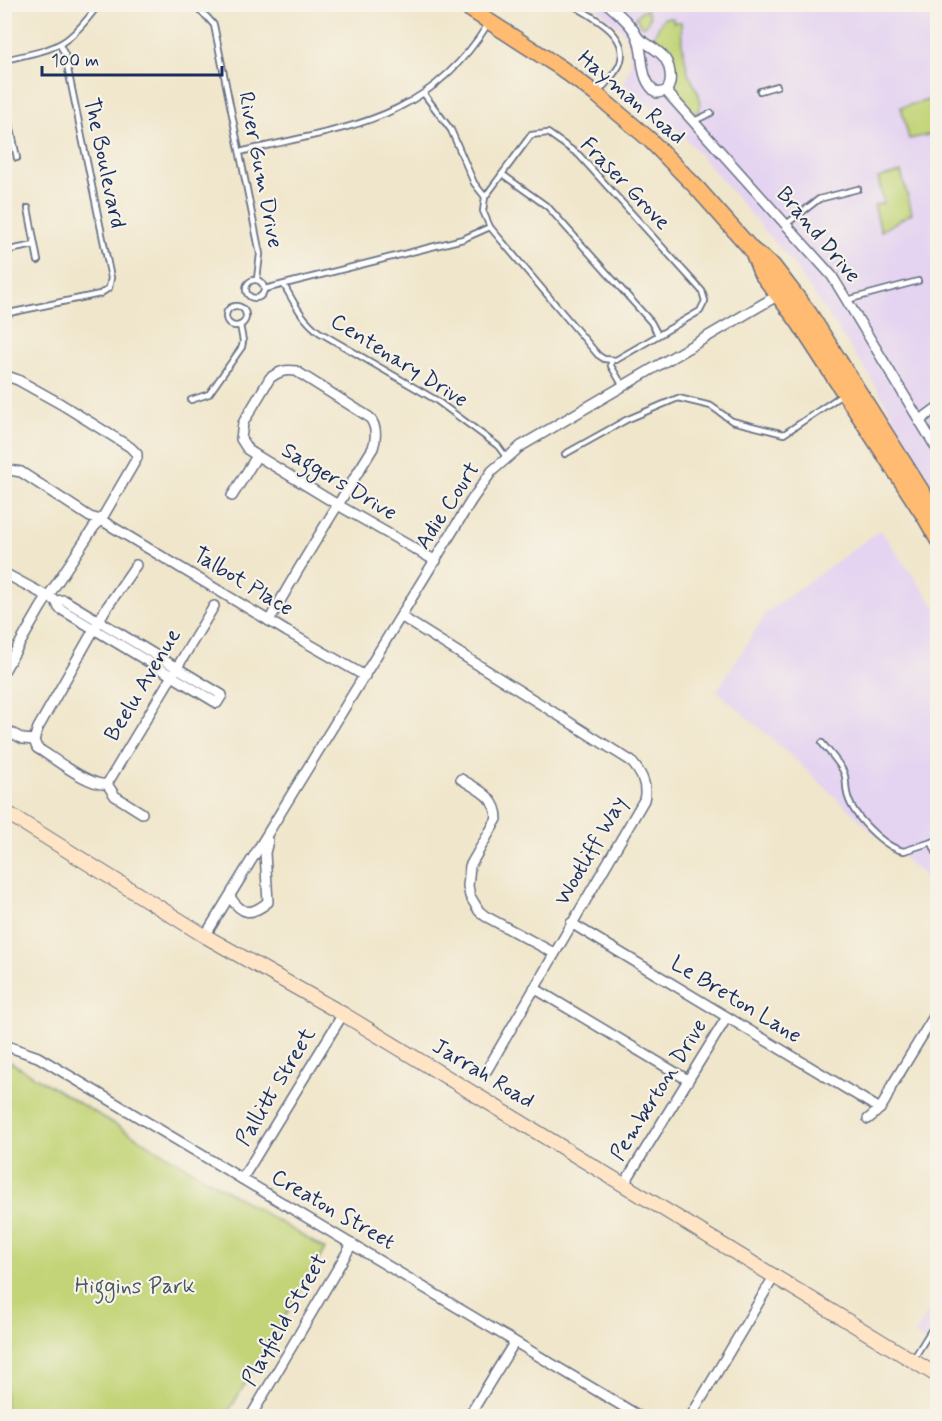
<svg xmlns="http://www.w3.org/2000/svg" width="942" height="1421" font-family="Mynerve,sans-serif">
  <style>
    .built { fill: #e4d3f1 }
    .green { fill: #c2d477; stroke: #6e826a; stroke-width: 1.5 }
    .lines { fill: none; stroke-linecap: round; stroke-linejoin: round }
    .lane-casing { stroke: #666f84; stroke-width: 8 }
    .street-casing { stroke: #666f84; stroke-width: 12 }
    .secondary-casing { stroke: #666f84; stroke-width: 16 }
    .primary-casing { stroke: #666f84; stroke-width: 18 }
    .lane { stroke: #fff; stroke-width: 4.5 }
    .street { stroke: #fff; stroke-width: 9 }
    .secondary { stroke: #ffe4c6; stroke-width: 14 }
    .primary { stroke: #ffbb71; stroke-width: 15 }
    .labels { text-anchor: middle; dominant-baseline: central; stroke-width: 4.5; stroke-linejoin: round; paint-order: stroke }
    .street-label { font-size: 22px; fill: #1b2f5e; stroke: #f7f3e8 }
    .park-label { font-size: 22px; fill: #455864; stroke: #f7f3e8 }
  </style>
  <rect width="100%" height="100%" fill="#f7f3e8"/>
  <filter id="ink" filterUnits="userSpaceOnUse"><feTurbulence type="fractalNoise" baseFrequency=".0167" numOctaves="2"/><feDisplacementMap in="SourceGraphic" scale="12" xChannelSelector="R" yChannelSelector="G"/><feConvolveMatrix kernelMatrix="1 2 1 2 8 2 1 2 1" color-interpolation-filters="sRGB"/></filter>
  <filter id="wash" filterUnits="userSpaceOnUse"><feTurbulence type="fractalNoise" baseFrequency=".008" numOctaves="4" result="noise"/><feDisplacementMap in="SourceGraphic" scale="24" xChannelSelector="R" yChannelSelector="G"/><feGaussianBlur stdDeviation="1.35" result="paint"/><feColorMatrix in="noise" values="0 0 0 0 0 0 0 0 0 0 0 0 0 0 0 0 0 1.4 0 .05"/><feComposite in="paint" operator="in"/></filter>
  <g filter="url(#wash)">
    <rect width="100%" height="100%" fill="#f0e6cb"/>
    <g class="built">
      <path d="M594,5H937V492L868,373L791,261L676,127L623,83L631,65L629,43L621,29Z"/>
      <path d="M880,530L937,609V887L861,821L798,762L717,691L767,612Z"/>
      <path d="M937,1297V1348L915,1335Z"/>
    </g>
    <g class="green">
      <path d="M647,10L650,17L645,26H642L636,17L641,11Z"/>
      <path d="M666,18H673V22H681L682,44L688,73L699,94L700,108L697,113H693C688,107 681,102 678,95C666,72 685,59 653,43L652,39L663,19Z"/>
      <path d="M937,98V133L909,139L901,107Z"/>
      <path d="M901,172L912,213L881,231L874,205L884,203L878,178Z"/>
      <path d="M5,1059L325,1249L226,1416H5Z"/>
    </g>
  </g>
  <g filter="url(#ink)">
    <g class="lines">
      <defs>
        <g id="lane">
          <path d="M192,4L207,17L214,25L260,254L257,279"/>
          <path d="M571,4C592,17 633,35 619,66C614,75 605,84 598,93"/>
          <path d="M4,60C57,48 66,49 99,4"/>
          <path d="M760,91L777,86"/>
          <path d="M424,94L451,130L474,183L485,197"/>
          <path d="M7,109L17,158"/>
          <path d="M692,122L711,113"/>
          <path d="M548,133L579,155L702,291L705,301L700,311L616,360L604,359L598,355L490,227L483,211L485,197L531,135Z"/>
          <path d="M240,152C343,127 426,124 488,24"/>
          <path d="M502,174L548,207L651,322L658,335"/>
          <path d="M28,208L38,261"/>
          <path d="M785,225L819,199L858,189"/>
          <path d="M4,251L35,245"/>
          <circle cx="255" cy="289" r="9"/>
          <path d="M284,285C294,303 302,319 319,332L436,400L498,446L506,457"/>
          <path d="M265,289L463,239L490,227"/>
          <path d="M847,300L918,281"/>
          <circle cx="236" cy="316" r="10"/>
          <path d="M4,314L100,294L109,288L111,278L65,55L60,45"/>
          <path d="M611,361V366L623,386"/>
          <path d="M191,400L209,394L242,347L243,341L240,325"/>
          <path d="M565,454L626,420L678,398L711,406L732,421L784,434L842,395"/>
          <path d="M822,743C829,752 840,763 844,773C847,780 845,789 848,797C853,815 884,848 904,851L938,840"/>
          <path d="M932,843L938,857"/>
          <path d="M914,1358L938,1319"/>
        </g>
        <g id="street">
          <path d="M608,4C619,15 630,22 637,36C645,56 638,79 657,93L666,91"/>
          <path d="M637,37C645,43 655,48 662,55C670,63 674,82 666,91"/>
          <path d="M666,91L832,276L938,451"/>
          <path d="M4,375L18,380L61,404L130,447L137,454V458L101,520L94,527L41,607L4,671"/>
          <path d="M919,421L938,407"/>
          <path d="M4,469L21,472L90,517L101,520L286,631L365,676"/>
          <path d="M232,496L257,456"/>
          <path d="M4,573L56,601L64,600L222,695L217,703L59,608L56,601"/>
          <path d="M402,617L631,761C641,773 648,784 644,800L487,1070"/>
          <path d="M269,621C301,562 338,505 373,448C377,436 377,426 369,417L296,371C285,369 278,372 270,378L243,423L241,439L248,450L338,505L436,561"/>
          <path d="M4,729L23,739L34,740L37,748L42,751C56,760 91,787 107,784L115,796L142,813"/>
          <path d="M34,740L38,728L105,610L136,565"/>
          <path d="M461,779C477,789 497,797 497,819L470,866L468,886L470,896L479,911L485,916L554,953"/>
          <path d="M107,784L214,606"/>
          <path d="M230,897C242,915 251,916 268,902L265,853L268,841"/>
          <path d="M571,923L880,1109"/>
          <path d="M205,936L471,501L492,471L521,446L780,294"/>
          <path d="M534,988L688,1080"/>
          <path d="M4,1045L38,1057L639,1416"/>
          <path d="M868,1119C880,1110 886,1102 891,1087L938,1010"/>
          <path d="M242,1179L343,1014"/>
          <path d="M624,1184L727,1017"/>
          <path d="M251,1416L352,1244"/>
          <path d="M469,1416L514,1343"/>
          <path d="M691,1416L775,1275"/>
        </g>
        <path id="secondary" d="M4,811L205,936L343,1014L938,1376"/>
        <g id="primary">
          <path d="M462,4L561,68L597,95L649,139L697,188L752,250L773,266L809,313L938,517"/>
          <path d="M752,250L761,273L797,320L925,517L938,540"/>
        </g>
      </defs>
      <use href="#lane" class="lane-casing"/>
      <use href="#street" class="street-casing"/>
      <use href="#secondary" class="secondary-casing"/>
      <use href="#primary" class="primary-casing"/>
      <use href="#lane" class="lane"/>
      <use href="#street" class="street"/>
      <use href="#secondary" class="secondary"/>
      <use href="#primary" class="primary"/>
    </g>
  </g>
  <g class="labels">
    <g class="street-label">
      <text transform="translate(631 98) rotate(40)">Hayman Road</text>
      <text transform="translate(104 163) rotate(78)">The Boulevard</text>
      <text transform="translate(260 170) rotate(79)">River Gum Drive</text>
      <text transform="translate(625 184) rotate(46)">Fraser Grove</text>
      <text transform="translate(818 235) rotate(50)">Brand Drive</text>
      <text transform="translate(399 361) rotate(32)">Centenary Drive</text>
      <text transform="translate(339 482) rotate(31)">Saggers Drive</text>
      <text transform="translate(448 506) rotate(-57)">Adie Court</text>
      <text transform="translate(243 582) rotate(31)">Talbot Place</text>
      <text transform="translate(143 685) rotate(-59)">Beelu Avenue</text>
      <text transform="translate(591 851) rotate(-60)">Wootliff Way</text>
      <text transform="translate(736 1000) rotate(31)">Le Breton Lane</text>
      <text transform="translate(483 1074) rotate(31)">Jarrah Road</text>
      <text transform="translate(276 1087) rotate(-59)">Pallitt Street</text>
      <text transform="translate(659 1090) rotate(-58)">Pemberton Drive</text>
      <text transform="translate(333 1210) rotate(30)">Creaton Street</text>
      <text transform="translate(285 1320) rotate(-60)">Playfield Street</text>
    </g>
    <g class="park-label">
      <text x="135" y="1287">Higgins Park</text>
    </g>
  </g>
  <rect width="942" height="1421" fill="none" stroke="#f7f3e8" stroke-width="24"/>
  <path d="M42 66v9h180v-9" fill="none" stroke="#1b2f5e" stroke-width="3"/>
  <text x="51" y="66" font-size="18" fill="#1b2f5e" stroke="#f7f3e8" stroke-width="4.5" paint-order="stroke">100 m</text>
</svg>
